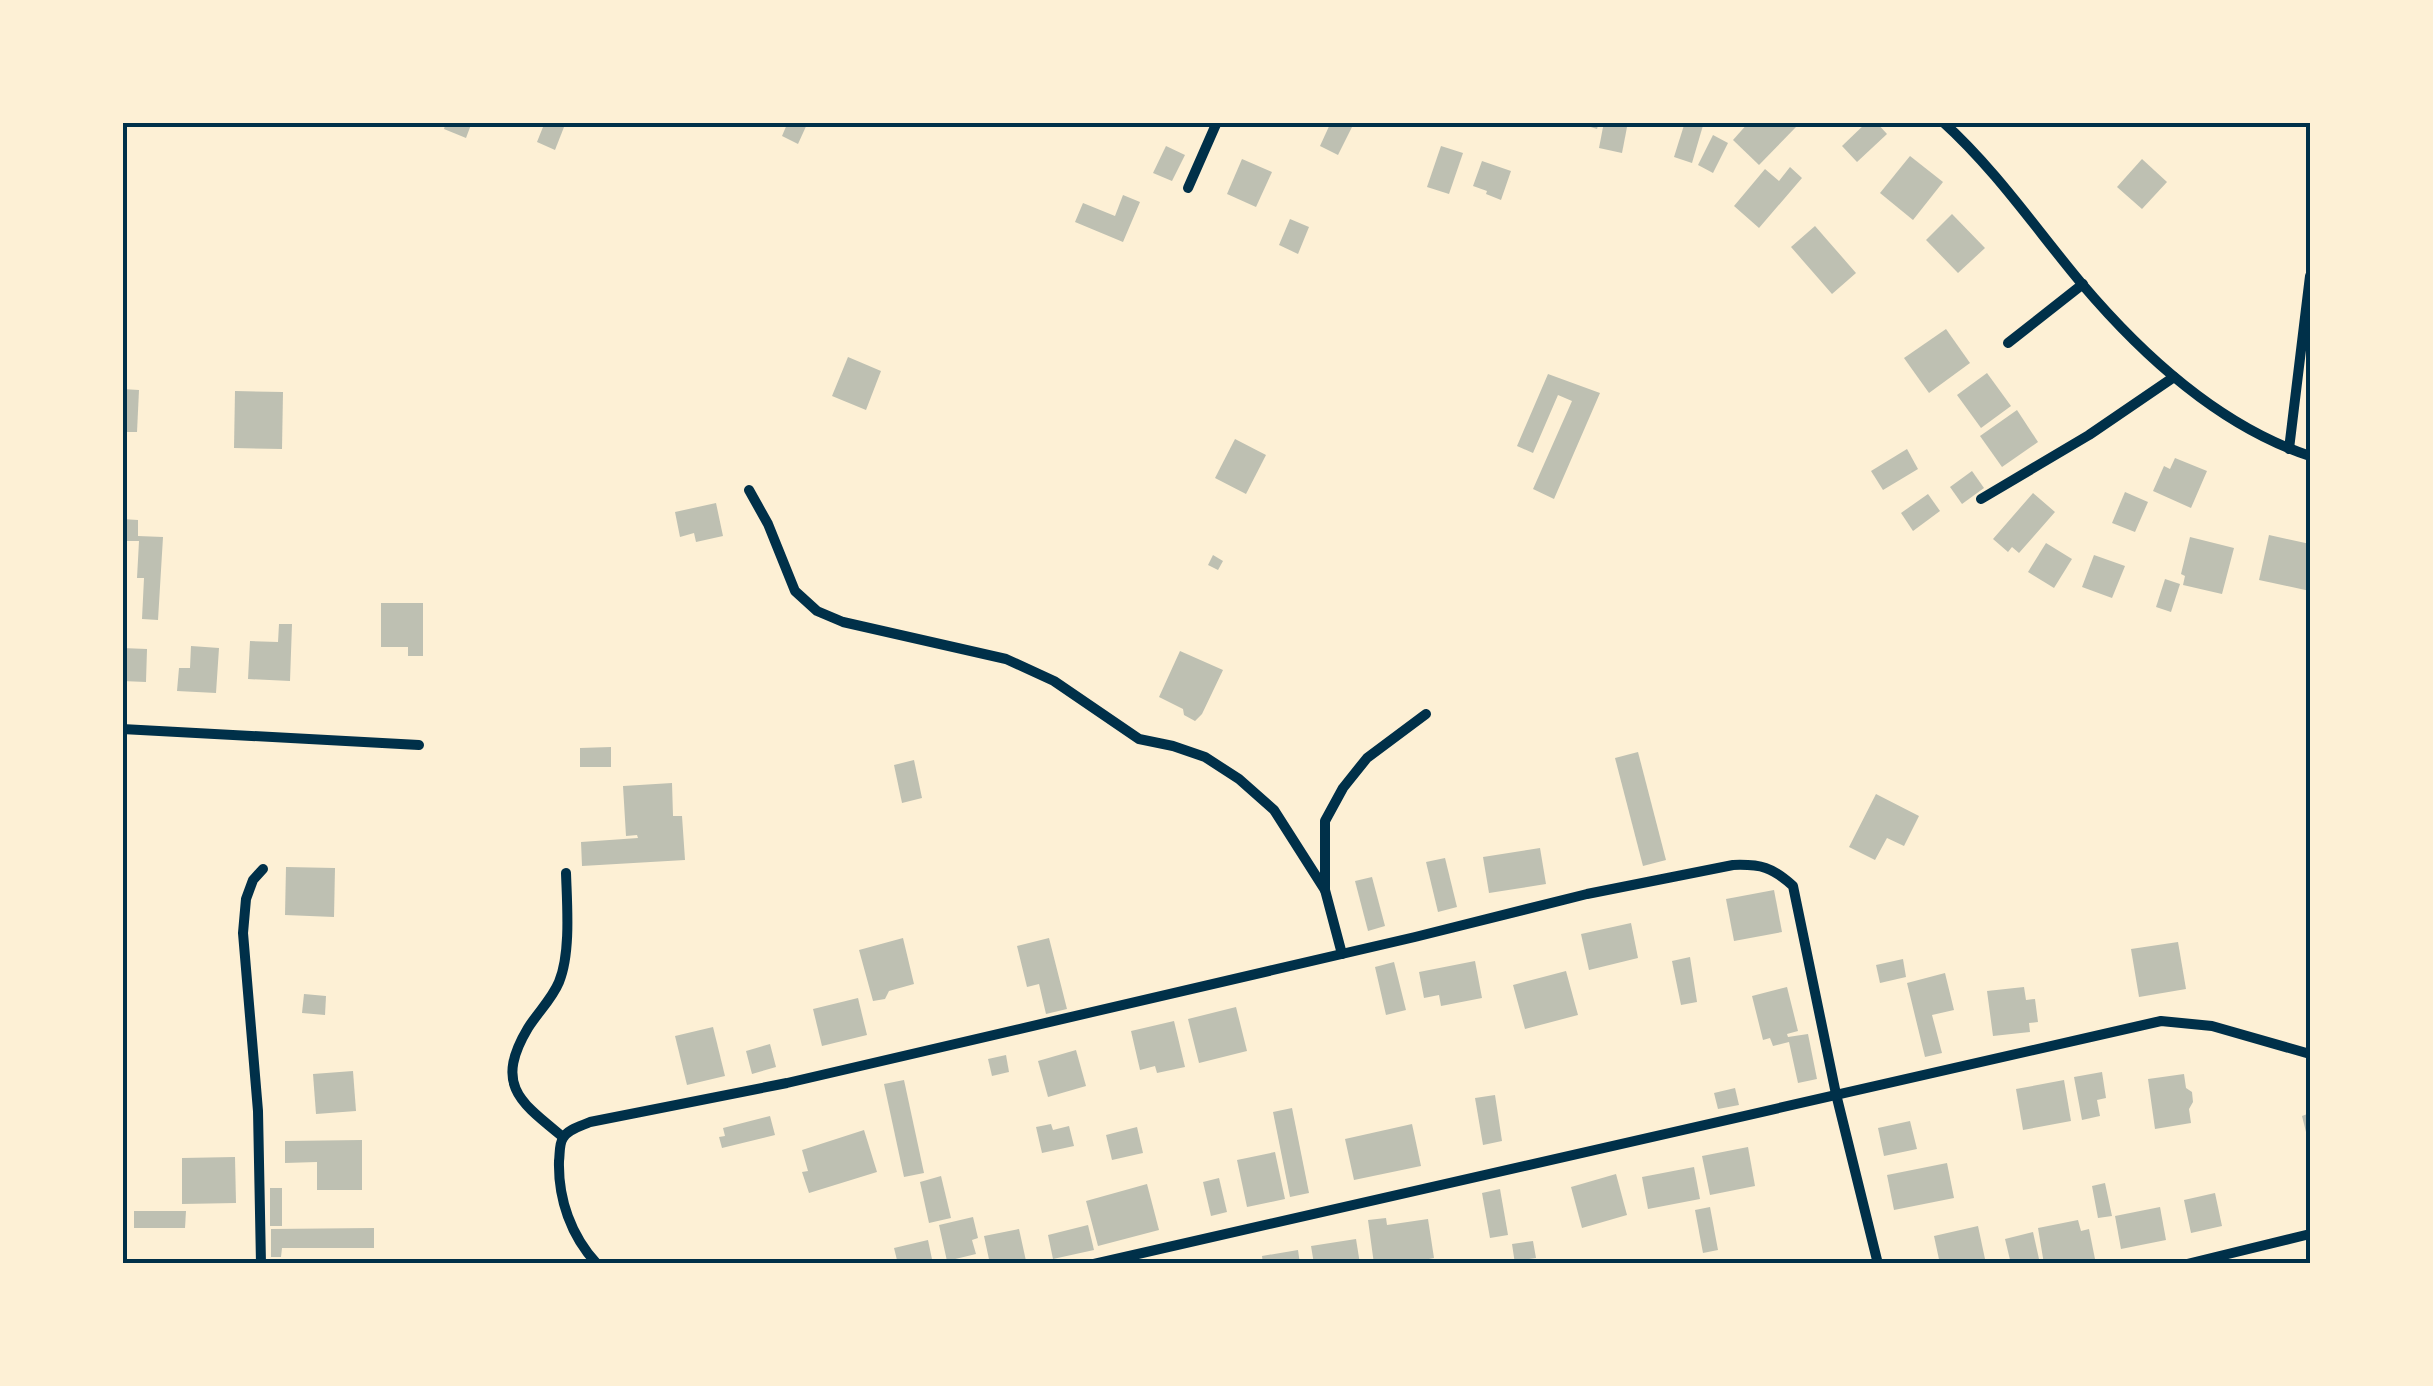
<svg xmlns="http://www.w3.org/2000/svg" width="2433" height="1386" font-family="Lato,sans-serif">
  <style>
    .building { fill: #bec0b2 }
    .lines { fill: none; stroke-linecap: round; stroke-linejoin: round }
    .minor { stroke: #003049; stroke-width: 10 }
    .neatline { fill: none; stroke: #003049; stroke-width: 4 }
  </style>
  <rect width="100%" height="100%" fill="#fdf0d5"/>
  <g class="building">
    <path d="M446,122H472L466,138L444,129Z"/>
    <path d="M545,122H566L555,150L537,142Z"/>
    <path d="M788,122H808L798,144L782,136Z"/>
    <path d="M1331,122H1348L1353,125L1338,155L1320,146Z"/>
    <path d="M1575,122H1599L1597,129Z"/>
    <path d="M1604,122H1628L1622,153L1599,148Z"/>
    <path d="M1685,122H1704L1692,163L1674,157Z"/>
    <path d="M1749,122H1791L1796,127L1759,165L1733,140Z"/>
    <path d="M1867,122H1876L1887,134L1857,162L1842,146Z"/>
    <path d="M1713,135L1728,143L1713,173L1698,165Z"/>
    <path d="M1166,146L1185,155L1172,181L1153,173Z"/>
    <path d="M1441,146L1463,153L1449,194L1427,187Z"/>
    <path d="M1910,156L1943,182L1913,220L1880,193Z"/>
    <path d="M1242,159L1272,172L1256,207L1227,194Z"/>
    <path d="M2142,159L2167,182L2142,209L2117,187Z"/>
    <path d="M1482,161L1511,171L1501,200L1486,194L1487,191L1473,186Z"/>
    <path d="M1790,167L1802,178L1759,228L1734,206L1765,169L1779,181Z"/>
    <path d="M1123,195L1140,202L1123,242L1075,222L1083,203L1115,216Z"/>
    <path d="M1952,214L1985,248L1958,273L1926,240Z"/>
    <path d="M1290,219L1309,227L1298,254L1279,245Z"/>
    <path d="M1815,226L1856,273L1832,294L1791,247Z"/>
    <path d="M1946,329L1970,363L1929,393L1904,358Z"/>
    <path d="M848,357L881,371L866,410L832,396Z"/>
    <path d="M1987,373L2011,406L1981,428L1957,395Z"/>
    <path d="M1548,374L1600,393L1554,499L1533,489L1572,401L1558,395L1533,453L1517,446Z"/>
    <path d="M122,389L139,390L137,432H122Z"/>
    <path d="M235,391L283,392L282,449L234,448Z"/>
    <path d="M2017,410L2038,442L2002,467L1980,436Z"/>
    <path d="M1235,439L1266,455L1246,494L1215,478Z"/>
    <path d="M1907,449L1918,469L1883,490L1871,471Z"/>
    <path d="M2175,458L2207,471L2191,508L2153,491L2164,466L2170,469Z"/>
    <path d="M1972,471L1984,488L1962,504L1950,487Z"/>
    <path d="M2125,492L2148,502L2135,532L2112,523Z"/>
    <path d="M2033,493L2055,512L2019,553L2012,547L2008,552L1993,539Z"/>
    <path d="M1928,494L1940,511L1913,531L1901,513Z"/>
    <path d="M716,503L723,536L696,542L694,533L680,537L675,512Z"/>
    <path d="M122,519L138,520V536L163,537L158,620L142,619L144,578H137L139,541H122Z"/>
    <path d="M2269,535L2310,544V591L2259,580Z"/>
    <path d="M2190,537L2234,548L2222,594L2183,585L2185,576L2181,574Z"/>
    <path d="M2046,543L2072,559L2054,588L2028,572Z"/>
    <path d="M1213,555L1223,561L1218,570L1208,565Z"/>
    <path d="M2094,555L2125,566L2112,598L2082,587Z"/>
    <path d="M2165,579L2180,584L2171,612L2156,607Z"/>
    <path d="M381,603H423V656H408V647H381Z"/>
    <path d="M279,624H292L290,681L248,679L250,641L278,642Z"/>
    <path d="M191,646L219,648L216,693L177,691L179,668H190Z"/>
    <path d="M122,648L147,649L146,682L122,681Z"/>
    <path d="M1180,651L1223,670L1202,714L1195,721L1184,715L1183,709L1159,697Z"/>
    <path d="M611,747V767H580V748Z"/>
    <path d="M1638,752L1666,860L1643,866L1615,758Z"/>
    <path d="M914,760L922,798L902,803L894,765Z"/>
    <path d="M672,783L673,816H682L685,860L582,866L581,842L638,838L637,835L626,836L623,786Z"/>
    <path d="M1876,794L1919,816L1904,846L1887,838L1875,860L1849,847Z"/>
    <path d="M1540,848L1546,884L1489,893L1483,857Z"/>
    <path d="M1445,858L1457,907L1438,912L1426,862Z"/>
    <path d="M286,867L335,868L334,917L285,915Z"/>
    <path d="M1372,877L1385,926L1368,931L1355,881Z"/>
    <path d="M1774,890L1782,932L1734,941L1726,899Z"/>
    <path d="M1631,923L1638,958L1589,970L1581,934Z"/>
    <path d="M903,938L914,984L889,991L885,999L873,1001L859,950Z"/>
    <path d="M1049,938L1067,1009L1046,1014L1039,984L1027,987L1017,946Z"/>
    <path d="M2178,942L2186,989L2139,997L2131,949Z"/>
    <path d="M1690,957L1697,1002L1681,1005L1672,961Z"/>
    <path d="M1903,959L1906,977L1880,983L1876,965Z"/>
    <path d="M1475,961L1482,998L1441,1006L1439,995L1424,998L1419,972Z"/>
    <path d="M1394,962L1406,1010L1386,1015L1375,967Z"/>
    <path d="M1566,971L1578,1015L1525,1029L1513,985Z"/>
    <path d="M1945,973L1954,1010L1932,1015L1942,1053L1925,1057L1907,983Z"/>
    <path d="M1787,987L1798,1031L1787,1034L1788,1037L1808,1034L1817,1079L1798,1083L1789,1042L1773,1046L1770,1038L1763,1040L1752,996Z"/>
    <path d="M2024,987L2026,1000L2035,999L2038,1022L2029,1023L2030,1032L1993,1036L1987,991Z"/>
    <path d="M304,994L326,996L325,1015L302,1013Z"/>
    <path d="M858,998L867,1035L822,1046L813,1009Z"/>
    <path d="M1236,1007L1247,1051L1199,1063L1188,1019Z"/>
    <path d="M1174,1021L1185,1067L1157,1073L1155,1066L1140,1070L1131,1031Z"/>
    <path d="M713,1027L725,1076L687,1085L675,1036Z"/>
    <path d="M770,1044L776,1067L752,1074L746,1051Z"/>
    <path d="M1076,1050L1086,1086L1048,1097L1038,1061Z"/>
    <path d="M1006,1055L1009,1072L992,1076L988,1059Z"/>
    <path d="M353,1071L356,1111L316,1114L313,1074Z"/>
    <path d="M2102,1072L2106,1098L2097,1100L2100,1116L2082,1120L2074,1077Z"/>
    <path d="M2184,1074L2186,1088L2192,1092L2193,1102L2189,1109L2191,1123L2155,1129L2148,1079Z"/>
    <path d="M904,1080L924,1173L904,1177L884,1084Z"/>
    <path d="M2064,1080L2071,1121L2023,1130L2016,1089Z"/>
    <path d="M1735,1088L1739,1105L1718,1109L1714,1093Z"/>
    <path d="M1495,1095L1502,1141L1483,1145L1475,1098Z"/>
    <path d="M1292,1108L1309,1193L1290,1197L1273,1112Z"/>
    <path d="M2310,1113V1144H2309L2302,1116Z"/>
    <path d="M770,1116L775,1135L722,1148L719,1137L725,1136L723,1128Z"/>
    <path d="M1910,1121L1917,1149L1884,1156L1878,1128Z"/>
    <path d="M1051,1124L1053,1130L1069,1126L1074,1146L1042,1153L1036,1127Z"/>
    <path d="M1412,1124L1421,1166L1354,1180L1345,1139Z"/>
    <path d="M1137,1127L1143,1153L1112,1160L1106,1135Z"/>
    <path d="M864,1130L877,1172L809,1193L802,1172L808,1171L802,1150Z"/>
    <path d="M362,1140V1190H317V1162L285,1163V1141Z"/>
    <path d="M1748,1147L1755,1186L1710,1195L1702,1156Z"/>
    <path d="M1275,1152L1285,1199L1247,1207L1237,1160Z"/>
    <path d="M235,1157L236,1203L182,1204V1158Z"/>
    <path d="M1947,1163L1954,1198L1894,1210L1887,1175Z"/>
    <path d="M1694,1167L1700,1199L1648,1209L1642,1177Z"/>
    <path d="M1616,1174L1627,1215L1582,1228L1571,1187Z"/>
    <path d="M941,1176L951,1218L929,1223L920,1182Z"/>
    <path d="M1219,1178L1227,1212L1211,1216L1203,1182Z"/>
    <path d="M2105,1183L2112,1216L2098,1218L2092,1186Z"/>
    <path d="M1147,1184L1159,1230L1098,1246L1086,1201Z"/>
    <rect x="270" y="1188" width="12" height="38"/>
    <path d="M1500,1189L1508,1235L1490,1238L1482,1193Z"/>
    <path d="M2215,1193L2222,1226L2191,1233L2184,1200Z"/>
    <path d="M1710,1207L1718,1250L1703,1253L1695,1210Z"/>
    <path d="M2160,1207L2166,1240L2121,1249L2115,1216Z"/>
    <path d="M134,1211H186L185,1228H134Z"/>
    <path d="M973,1217L978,1238L972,1240L976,1254L947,1261L939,1225Z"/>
    <path d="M1386,1218L1387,1225L1428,1219L1434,1258L1402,1264H1374L1368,1220Z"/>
    <path d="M2078,1220L2081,1231L2089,1229L2096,1264H2044L2038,1228Z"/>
    <path d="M1088,1225L1094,1250L1053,1259L1048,1235Z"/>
    <path d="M1978,1226L1985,1259L1965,1264H1940L1934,1236Z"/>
    <path d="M374,1228V1248H282L281,1257H271V1229Z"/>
    <path d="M1019,1229L1026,1261L990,1264L984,1236Z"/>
    <path d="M2033,1232L2039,1259L2023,1264H2011L2005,1239Z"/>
    <path d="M1356,1239L1360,1264H1314L1311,1246Z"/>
    <path d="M928,1240L933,1264H898L894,1248Z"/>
    <path d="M1533,1241L1536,1258L1529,1259L1530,1264H1515L1512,1244Z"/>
    <path d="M1298,1250L1300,1264H1263L1262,1256Z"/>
  </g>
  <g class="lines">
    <g class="minor">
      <path d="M1943,122C1996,170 2036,229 2082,284C2143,356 2219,426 2310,456"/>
      <path d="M1188,188L1217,122"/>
      <path d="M2008,343L2083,284"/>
      <path d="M2289,449L2310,276"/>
      <path d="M749,490L768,524L795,591L817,611L843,622L1006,659L1054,681L1139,739L1173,746L1205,757L1239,779L1274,810L1325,890"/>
      <path d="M1981,499L2089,435L2174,377"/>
      <path d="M122,729L419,745"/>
      <path d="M1342,954L1325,890V821L1343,788L1367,758L1426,714"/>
      <path d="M563,1137C520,1102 494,1085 528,1028C538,1012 552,999 559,982C571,953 567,904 566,873"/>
      <path d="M261,1264L258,1111L243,933L246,899L253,880L263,869"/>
      <path d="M597,1264C571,1236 558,1199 559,1161C560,1154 559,1144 563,1138C568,1129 581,1126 590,1122L787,1083L1415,937L1587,894L1733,865C1761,864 1772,867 1793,886L1836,1094L1878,1264"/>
      <path d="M1094,1264L2161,1021L2212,1026L2310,1054"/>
      <path d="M2187,1264L2310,1234"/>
    </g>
  </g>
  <rect width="2433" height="1386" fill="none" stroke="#fdf0d5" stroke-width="250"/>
  <rect x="125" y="125" width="2183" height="1136" class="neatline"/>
</svg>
